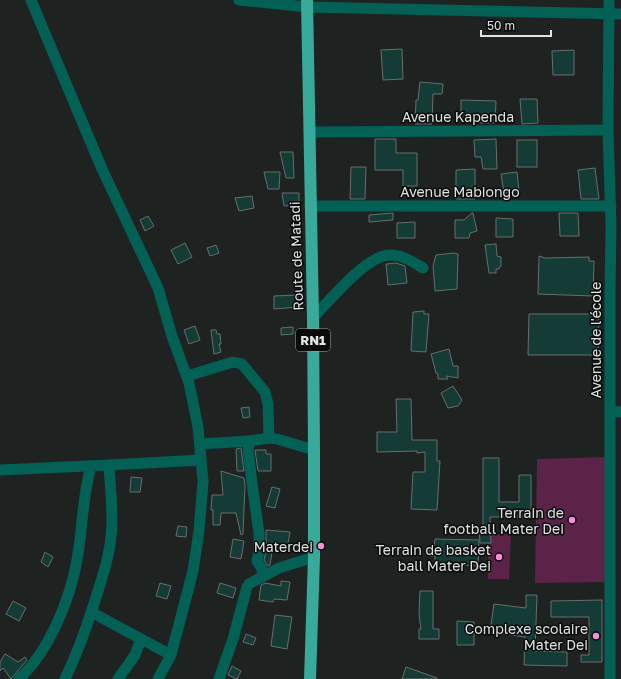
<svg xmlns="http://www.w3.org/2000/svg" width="621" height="679" font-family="'Golos Text',sans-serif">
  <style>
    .green { fill: #5b2348 }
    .building { fill: #143b35; stroke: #686e6d }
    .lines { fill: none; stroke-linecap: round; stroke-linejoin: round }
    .street { stroke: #026055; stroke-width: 11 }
    .highway { stroke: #37aa9a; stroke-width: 12 }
    .poi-dot { fill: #f690d0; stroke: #090b0b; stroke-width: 1.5 }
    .labels { text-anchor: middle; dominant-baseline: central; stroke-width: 3; stroke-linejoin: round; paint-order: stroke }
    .shield { fill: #090b0b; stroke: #a0a3a3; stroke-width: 1 }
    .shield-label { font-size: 13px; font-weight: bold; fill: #e1e4e4 }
    .street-label { font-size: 14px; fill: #e1e4e4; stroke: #090b0b }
    .poi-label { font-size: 14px; fill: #e1e4e4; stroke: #090b0b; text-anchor: end }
  </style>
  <rect width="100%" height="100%" fill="#1e2221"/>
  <g class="green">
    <path d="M608,457V582L535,583L537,459Z"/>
    <path d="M511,534L509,579H488V535Z"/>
  </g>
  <g class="building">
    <path d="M402,49L403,79L383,80L381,50Z"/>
    <path d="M574,50V75H553L552,51Z"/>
    <path d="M420,82L443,84L442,94H433L432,124H415L416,100H418Z"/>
    <path d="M520,99H537L538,123L522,124Z"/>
    <path d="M461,100L496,101L495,123H480V120L461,121Z"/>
    <path d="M375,139H396V153H417V186H403V170H375Z"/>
    <path d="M496,139L497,169H483L481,157H475L474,140Z"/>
    <rect x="517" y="140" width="20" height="27"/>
    <path d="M280,152H293L294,178H286Z"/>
    <path d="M351,167H366L365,199H350Z"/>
    <path d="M595,168L599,199H581L578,170Z"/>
    <path d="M475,169V199H456V170Z"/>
    <path d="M264,172H280L279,189H268Z"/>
    <path d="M517,172L519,191L504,193L501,174Z"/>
    <path d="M282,193H299V205L284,206Z"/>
    <path d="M252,196L254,208L239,211L235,198Z"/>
    <path d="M393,213V220L369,222V215Z"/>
    <path d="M472,213H473L477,231L470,233L469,238H455V220H464Z"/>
    <path d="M559,213H578L579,236H560Z"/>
    <path d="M148,216L154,226L145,231L140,220Z"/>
    <path d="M496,218L513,219V237H496Z"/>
    <path d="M415,222V238H397V223Z"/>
    <path d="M185,243L192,257L178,264L171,250Z"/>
    <path d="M496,244L497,256L501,257V266L499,267V269H496V273H489L485,245Z"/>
    <path d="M216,245L219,253L210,256L207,248Z"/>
    <path d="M454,253L458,254L457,289L435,291L433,266L436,255Z"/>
    <path d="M539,256L545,258L589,257V261H594L593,296L538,294Z"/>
    <path d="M396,263L405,266L407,283L388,285L386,264Z"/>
    <path d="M298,295V307L274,309V296Z"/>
    <path d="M424,311V314H429L426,352L411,351L413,312Z"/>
    <path d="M529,314H599L598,355H528Z"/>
    <path d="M195,326L200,340L189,344L184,330Z"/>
    <path d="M293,327V334L281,335V328Z"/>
    <path d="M211,330H216L217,334H220L221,344H219L221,352L214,354Z"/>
    <path d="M449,349L453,366H458V378L446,376L448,379H438V374L436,373L431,354Z"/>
    <path d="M453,386L462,400L458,406L448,408L441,393Z"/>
    <path d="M396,399H411L412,440H437V461H440L437,510L411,509L413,472H425V452L417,453V451L377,452V432H397Z"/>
    <path d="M249,407L250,417L243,418L241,408Z"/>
    <path d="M241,448L244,471H237L236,449Z"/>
    <path d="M255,450H266V454H271V471H258Z"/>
    <path d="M483,458H499V502H519V475H531V517H490L491,543H480L479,529H483Z"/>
    <path d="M221,471L244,478L245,485L243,534L241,535L236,513H221L220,525H213V510H211L212,495H223Z"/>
    <path d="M131,477L142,478L140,492H130Z"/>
    <path d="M272,487L280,489L275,508L266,506Z"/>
    <path d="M178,526L187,527L186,537L176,536Z"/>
    <path d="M266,530L290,532L287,549L273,546L270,565L268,566L264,560L266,551Z"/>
    <path d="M233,539L244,541L241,559L230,557Z"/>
    <path d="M435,539L479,540L478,566L435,564V556H430V548L434,547Z"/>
    <path d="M45,552L53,557L48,567L41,562Z"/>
    <path d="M281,581L290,582L287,600L274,599L273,602L259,600L261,585L265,583L281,586Z"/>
    <path d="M160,583L171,586L167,599L156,596Z"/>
    <path d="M220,583L236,588L233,598L217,593Z"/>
    <path d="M420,591H433V629H439V639H419V629H421L419,614Z"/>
    <path d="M526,595H537L535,651L567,652V666L524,665L525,637L490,632L494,604L526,608Z"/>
    <path d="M602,600V662H581V655H589V617H551V601Z"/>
    <path d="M13,601L26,608L19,621L6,614Z"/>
    <path d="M275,615L292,617L287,649L271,646Z"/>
    <path d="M457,621L474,622V645H457Z"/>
    <path d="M246,634L256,638L253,645L243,642Z"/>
    <path d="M5,654L18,662L25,657L27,660L11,679L3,668L0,671V662Z"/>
    <path d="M232,666L241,671L237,679L228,675Z"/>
    <path d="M406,667L437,678V679H402Z"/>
  </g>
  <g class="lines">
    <g class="street">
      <path d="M31,0L102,169L158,288L172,336L189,383L198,427L203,481L202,494L199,531L193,571L171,655L158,679"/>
      <path d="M239,0L307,7L621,14"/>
      <path d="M609,0L608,130L611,225L610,295V679"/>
      <path d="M309,132L608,130"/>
      <path d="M310,206H611"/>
      <path d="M313,318C329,301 366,256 389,255C401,254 413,262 423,268"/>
      <path d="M187,376L233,362L242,364L265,392L268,404L269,438"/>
      <path d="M611,411L621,412"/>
      <path d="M200,444L249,441"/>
      <path d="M0,470L109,465L201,460"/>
      <path d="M263,576L262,569L257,561L259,551V533L252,483L248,450L249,441L269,438L277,439L314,450"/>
      <path d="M91,612L171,655"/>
      <path d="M19,679C49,651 70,600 77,560C83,527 82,498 91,466"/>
      <path d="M65,679C76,656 85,632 93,607C100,584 109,560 111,536C114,515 110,487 109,465"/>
      <path d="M118,679L135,655L141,639"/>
      <path d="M219,679L233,639L247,587L249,584L279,568L314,557"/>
    </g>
    <path class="highway" d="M307,0L313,318L314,450V557L310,679"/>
  </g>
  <g class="poi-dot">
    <circle cx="572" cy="520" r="4"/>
    <circle cx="321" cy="546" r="4"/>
    <circle cx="499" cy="557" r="4"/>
    <circle cx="596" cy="636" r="4"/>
  </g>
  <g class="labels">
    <rect class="shield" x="296" y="329" width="34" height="22" rx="3"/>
    <g class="shield-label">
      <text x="313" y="340">RN1</text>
    </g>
    <g class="street-label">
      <text x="458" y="116">Avenue Kapenda</text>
      <text x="460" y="191">Avenue Mabiongo</text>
      <text transform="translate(296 256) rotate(-92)">Route de Matadi</text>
      <text transform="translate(595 340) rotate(-90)">Avenue de l'école</text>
    </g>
    <g class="poi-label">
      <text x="564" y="512">Terrain de<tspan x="564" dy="16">football Mater Dei</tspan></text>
      <text x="313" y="546">Materdei</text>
      <text x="491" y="549">Terrain de basket<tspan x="491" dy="16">ball Mater Dei</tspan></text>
      <text x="588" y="628">Complexe scolaire<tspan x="588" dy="16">Mater Dei</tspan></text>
    </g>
  </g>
  <path d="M481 30v6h70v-6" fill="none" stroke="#e1e4e4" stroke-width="2"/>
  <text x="487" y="30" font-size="12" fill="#e1e4e4" stroke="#090b0b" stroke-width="3" paint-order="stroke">50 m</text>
</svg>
